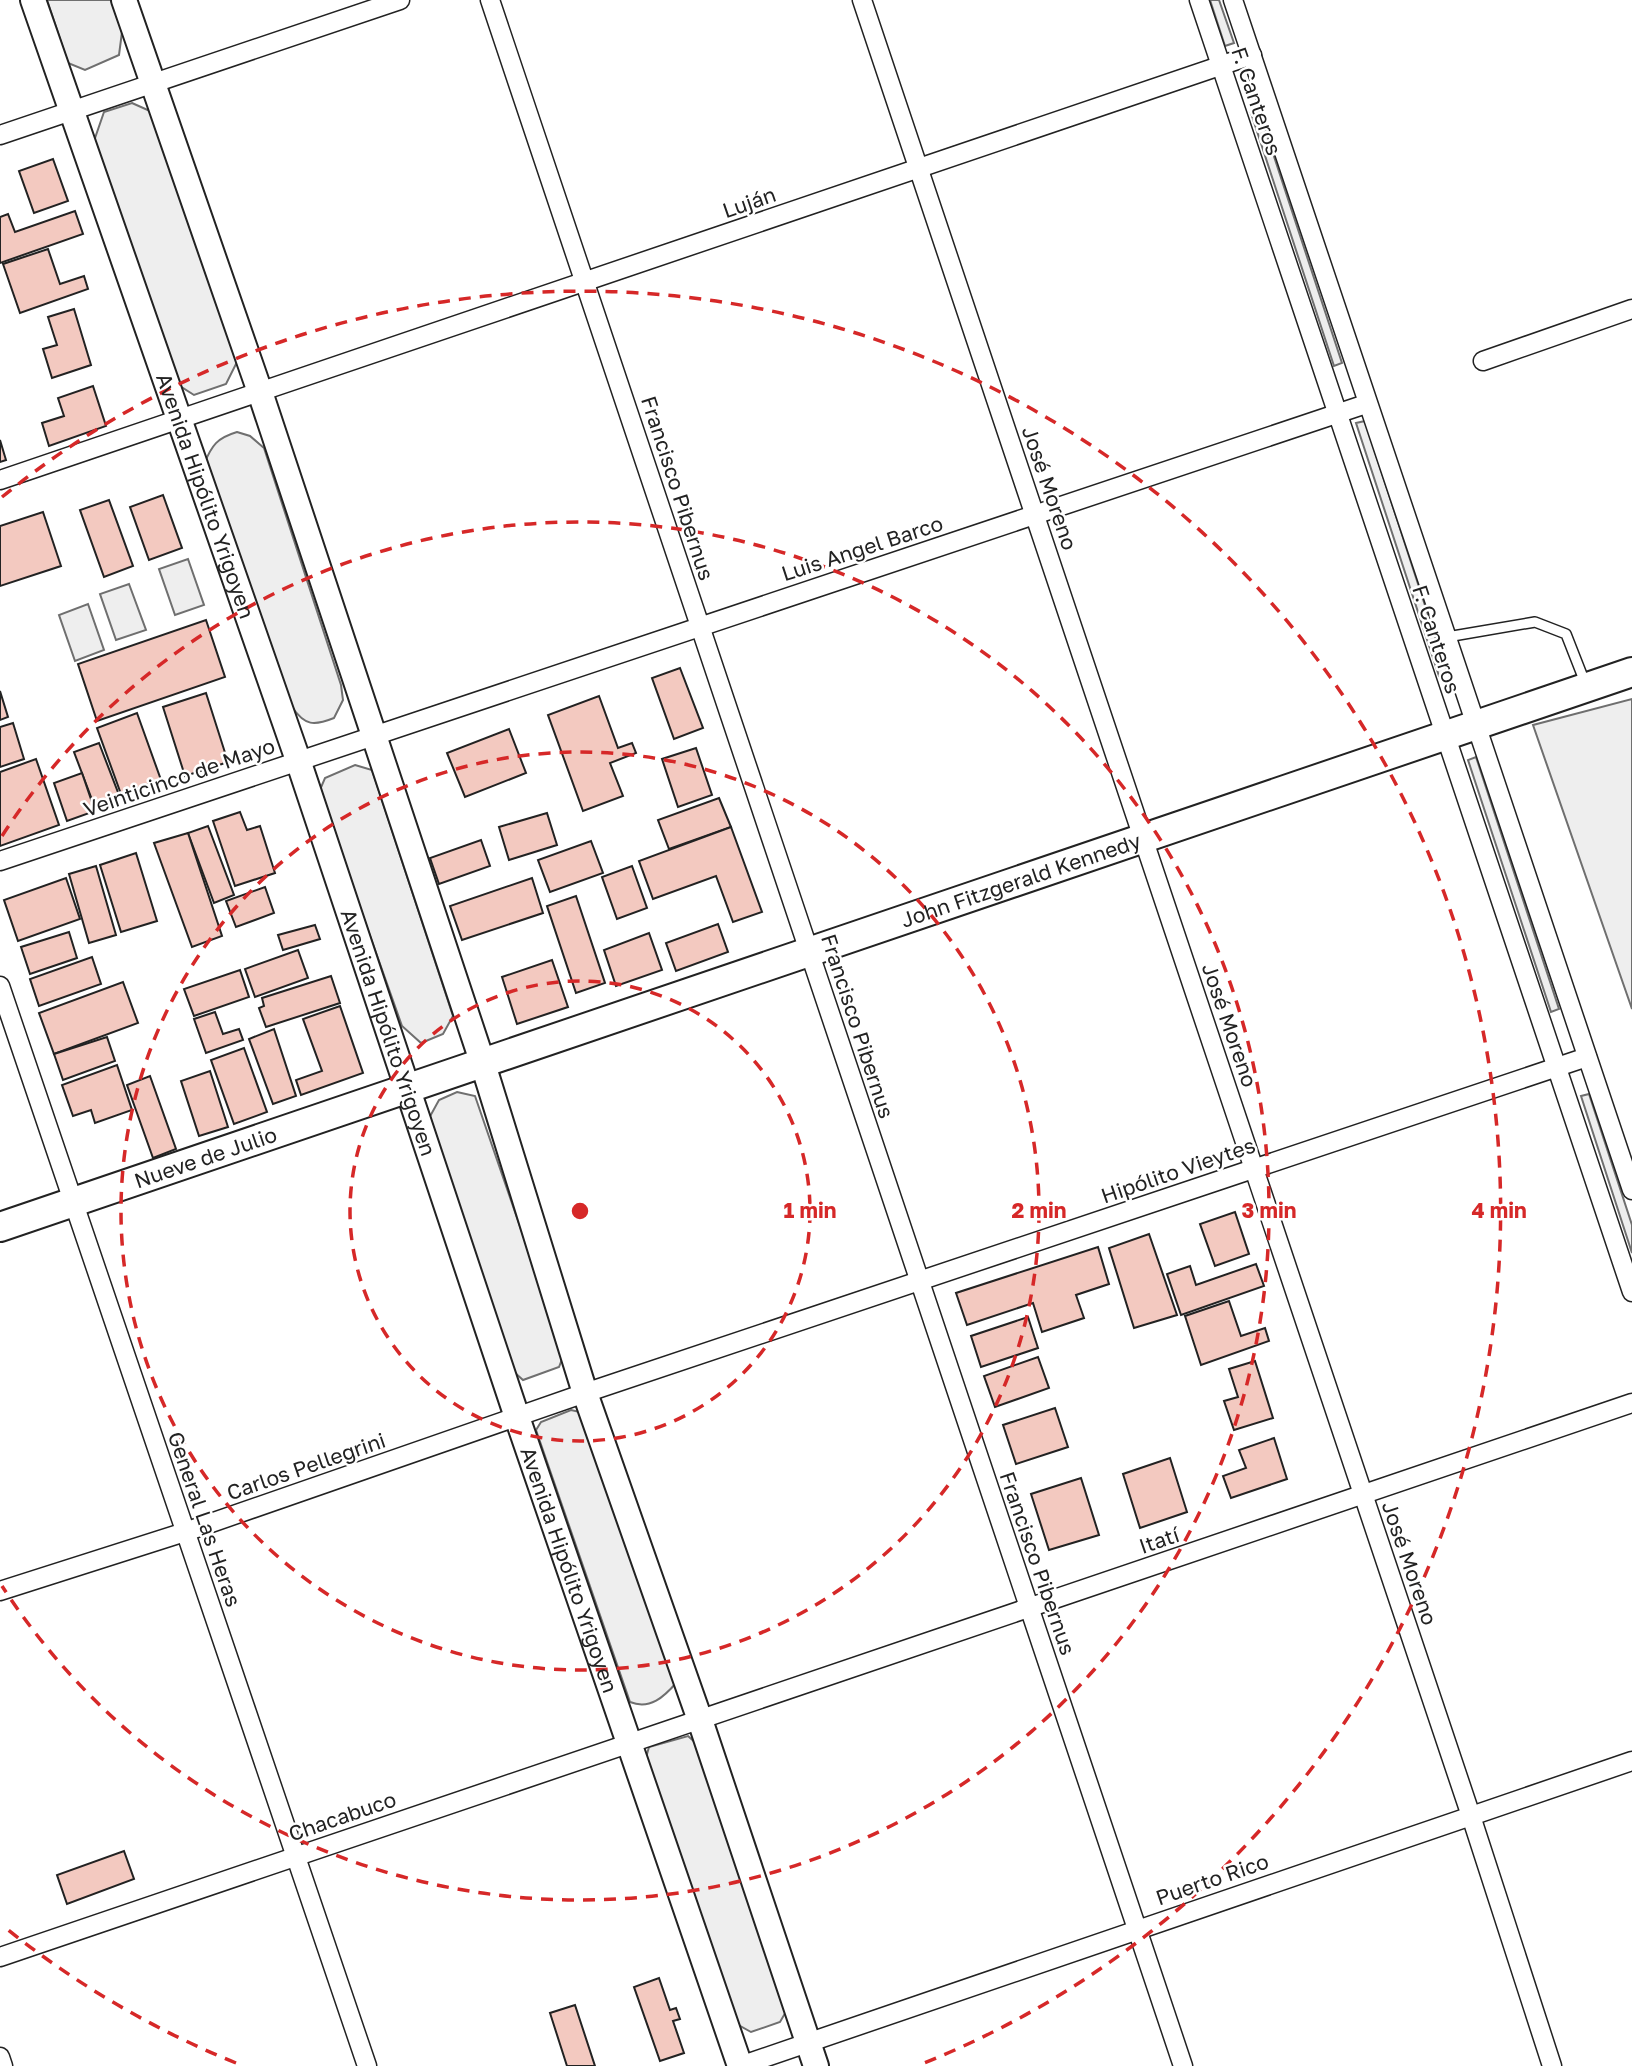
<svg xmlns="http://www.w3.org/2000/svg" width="1632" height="2066" font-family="'Golos Text',sans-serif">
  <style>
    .green { fill: #eee; stroke: #6f6f6f; stroke-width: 2 }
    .building { fill: #f3c9c0; stroke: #222; stroke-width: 2 }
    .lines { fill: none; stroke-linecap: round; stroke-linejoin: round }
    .lane-casing { stroke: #222; stroke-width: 12 }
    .street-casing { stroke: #222; stroke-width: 21 }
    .secondary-casing { stroke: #222; stroke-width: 28 }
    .primary-casing { stroke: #222; stroke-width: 32 }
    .lane { stroke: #fff; stroke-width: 9 }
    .street { stroke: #fff; stroke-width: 18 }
    .secondary { stroke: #fff; stroke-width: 24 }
    .primary { stroke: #fff; stroke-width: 28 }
    .ring { fill: none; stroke: #d62828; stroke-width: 3.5; stroke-dasharray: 12 9 }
    .labels { text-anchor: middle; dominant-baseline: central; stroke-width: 5; stroke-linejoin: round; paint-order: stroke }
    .street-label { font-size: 21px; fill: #222; stroke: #fff }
    .centre { fill: #d62828; stroke: #fff; stroke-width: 3.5 }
    .ring-label { font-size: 21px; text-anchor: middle; font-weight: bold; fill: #d62828; stroke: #fff; stroke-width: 5; stroke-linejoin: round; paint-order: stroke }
  </style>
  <rect width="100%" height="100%" fill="#fff"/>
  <g class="green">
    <path d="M47,0H111L122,32L119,55L85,70L68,63Z"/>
    <path d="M1210,0H1219L1234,43L1225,46Z"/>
    <path d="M132,103L150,111L238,360L226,384L194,395L180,386L94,141L104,112Z"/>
    <path d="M1259,111L1342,363L1334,366L1251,113Z"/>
    <path d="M1365,421L1447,673L1439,676L1356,423Z"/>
    <path d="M237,432L250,436L264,448L341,685L343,700L334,718C314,726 305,726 292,707L204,464C212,445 217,438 237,432Z"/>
    <path d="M188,559L204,605L175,615L159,569Z"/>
    <path d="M129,584L146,630L116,640L100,594Z"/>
    <path d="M88,604L104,650L75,661L59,615Z"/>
    <path d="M1632,699V1009L1533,725Z"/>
    <path d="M1476,757L1559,1009L1551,1012L1468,760Z"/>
    <path d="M355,765L372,770L453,1016L443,1034L421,1043L402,1026L319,792L325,778Z"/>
    <path d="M457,1092L475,1096L564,1354L559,1367L523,1380L514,1372L428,1120L439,1100Z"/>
    <path d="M1589,1094L1632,1225V1253L1581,1096Z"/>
    <path d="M571,1410L584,1413L677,1682C664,1697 650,1710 630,1702L536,1430L541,1422Z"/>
    <path d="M688,1736L698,1745L787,2010L780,2022L751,2032L735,2023L645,1761L649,1747Z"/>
  </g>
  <g class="building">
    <path d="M53,159L68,201L34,213L19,171Z"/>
    <path d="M75,211L83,234L0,263V217L8,214L15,232Z"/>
    <path d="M48,249L60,284L84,276L88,289L20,313L3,264Z"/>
    <path d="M74,309L91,365L52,378L43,349L57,345L48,317Z"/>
    <path d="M93,386L106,426L49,446L42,423L64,416L58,398Z"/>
    <path d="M0,440L6,460L0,462Z"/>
    <path d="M163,495L182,548L149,560L130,507Z"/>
    <path d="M109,500L133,566L104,577L80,510Z"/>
    <path d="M43,512L61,566L0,586V526Z"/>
    <path d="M206,620L225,677L97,721L78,664Z"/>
    <path d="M680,668L703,728L674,739L652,678Z"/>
    <path d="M0,691L8,717L0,720Z"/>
    <path d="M206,693L228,762L185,776L163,707Z"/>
    <path d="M599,696L618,748L632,743L636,753L610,763L623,796L583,811L548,715Z"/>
    <path d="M137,713L161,780L121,794L97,728Z"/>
    <path d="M13,723L24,759L0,767V727Z"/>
    <path d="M509,729L526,773L465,797L447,753Z"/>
    <path d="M99,743L119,795L94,805L74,752Z"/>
    <path d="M696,748L712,795L678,807L662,759Z"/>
    <path d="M36,759L59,825L0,846V772Z"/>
    <path d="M82,773L95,811L67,821L54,783Z"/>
    <path d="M719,798L731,827L669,849L658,820Z"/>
    <path d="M240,812L247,830L260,826L275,873L235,886L213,821Z"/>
    <path d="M547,813L557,845L509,860L499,827Z"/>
    <path d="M208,826L234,895L214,903L188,833Z"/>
    <path d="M731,827L762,912L733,922L716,876L653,899L639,861Z"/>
    <path d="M188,833L222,936L192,947L154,843Z"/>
    <path d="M481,840L490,866L439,884L430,858Z"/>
    <path d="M591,841L603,873L550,892L538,860Z"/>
    <path d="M136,853L157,921L121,932L100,865Z"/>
    <path d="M96,866L116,935L89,943L69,874Z"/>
    <path d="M632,866L647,908L617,919L602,877Z"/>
    <path d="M66,878L80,919L18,941L4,900Z"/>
    <path d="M532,878L543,913L462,940L450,906Z"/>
    <path d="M265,887L274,913L236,927L226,901Z"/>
    <path d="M576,896L605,983L576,993L547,906Z"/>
    <path d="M718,924L728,952L676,971L666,943Z"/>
    <path d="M315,925L320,939L283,950L278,935Z"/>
    <path d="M69,932L77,958L30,974L21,947Z"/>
    <path d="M649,933L662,970L616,986L604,950Z"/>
    <path d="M298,950L308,978L255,997L245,969Z"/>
    <path d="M92,957L101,984L39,1006L30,979Z"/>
    <path d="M552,960L568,1007L517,1024L502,977Z"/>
    <path d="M240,970L249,997L194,1016L184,989Z"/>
    <path d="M331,976L340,1003L266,1027L259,1008L264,1006L262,998Z"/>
    <path d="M123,982L138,1023L54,1054L39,1013Z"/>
    <path d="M340,1006L363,1073L301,1095L296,1080L322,1071L303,1019Z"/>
    <path d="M215,1012L223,1034L239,1029L243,1040L206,1053L194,1019Z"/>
    <path d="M274,1029L296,1096L273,1104L249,1039Z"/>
    <path d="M107,1037L115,1061L63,1080L54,1054Z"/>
    <path d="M244,1048L267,1112L234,1124L211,1060Z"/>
    <path d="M117,1065L132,1110L95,1123L91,1110L73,1116L62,1085Z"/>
    <path d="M210,1071L228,1127L199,1136L181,1081Z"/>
    <path d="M150,1076L176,1149L153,1158L127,1085Z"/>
    <path d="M1235,1212L1249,1254L1215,1266L1200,1224Z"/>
    <path d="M1149,1234L1177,1315L1134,1328L1109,1248Z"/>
    <path d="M1098,1247L1109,1284L1076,1295L1084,1318L1042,1332L1033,1303L967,1325L956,1293Z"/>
    <path d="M1256,1264L1264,1286L1181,1315L1167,1274L1190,1266L1196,1285Z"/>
    <path d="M1229,1301L1241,1336L1265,1328L1269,1341L1201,1365L1185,1316Z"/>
    <path d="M1028,1317L1038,1348L981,1367L971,1336Z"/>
    <path d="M1038,1357L1049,1388L995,1407L984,1376Z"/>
    <path d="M1255,1361L1273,1418L1234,1430L1224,1401L1238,1397L1229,1369Z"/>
    <path d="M1055,1408L1068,1447L1016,1464L1003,1425Z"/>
    <path d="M1274,1438L1287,1479L1231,1498L1223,1476L1246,1468L1239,1450Z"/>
    <path d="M1170,1458L1187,1512L1140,1528L1123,1474Z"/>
    <path d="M1081,1478L1099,1535L1049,1550L1031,1494Z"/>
    <path d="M124,1851L134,1879L67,1904L57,1875Z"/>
    <path d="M659,1978L670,2010L676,2008L680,2019L673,2021L684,2053L660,2061L634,1987Z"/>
    <path d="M575,2005L595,2066H567L550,2013Z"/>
  </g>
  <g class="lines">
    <defs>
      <path id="lane" d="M1447,637L1535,622L1566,634L1586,685"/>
      <g id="street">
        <path d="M490,0L1183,2066"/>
        <path d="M862,0L1471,1816L1552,2066"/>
        <path d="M1199,0L1632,1292"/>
        <path d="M1233,0L1632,1190"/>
        <path d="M0,135L400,0"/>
        <path d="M1483,361L1632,309"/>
        <path d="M0,480L1252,55"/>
        <path d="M0,861L1366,404"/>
        <path d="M0,986L367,2066"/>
        <path d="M0,1591L185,1532L585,1393L1587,1057"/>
        <path d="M0,1957L1632,1403"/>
        <path d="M0,2057L3,2066"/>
        <path d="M740,2066L1632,1761"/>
      </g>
      <g id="secondary">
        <path id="s1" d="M33,0L298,760L517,1417L740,2066"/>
        <path d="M124,0L260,392L482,1061L585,1393L700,1720L816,2066"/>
      </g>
      <g id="primary">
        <path id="s2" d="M0,1227L1632,672"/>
      </g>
    </defs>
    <use href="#lane" class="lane-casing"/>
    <use href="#street" class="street-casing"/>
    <use href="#secondary" class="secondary-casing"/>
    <use href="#primary" class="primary-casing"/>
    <use href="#lane" class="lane"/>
    <use href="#street" class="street"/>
    <use href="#secondary" class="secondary"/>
    <use href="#primary" class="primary"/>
  </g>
  <g class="ring">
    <circle cx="580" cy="1211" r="230"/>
    <circle cx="580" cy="1211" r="459"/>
    <path d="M2 836A689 689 0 1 1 2 1586"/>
    <path d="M236 2063A919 919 0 0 1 2 1925M2 497A919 919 0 1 1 924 2063"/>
  </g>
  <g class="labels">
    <g class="street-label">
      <text transform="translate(1257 101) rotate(71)">F. Canteros</text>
      <text transform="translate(749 202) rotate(-19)">Luján</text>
      <text transform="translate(678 488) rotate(72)">Francisco Pibernus</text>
      <text transform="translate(1050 488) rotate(71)">José Moreno</text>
      <text stroke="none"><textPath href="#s1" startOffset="525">Avenida Hipólito Yrigoyen</textPath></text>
      <text transform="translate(862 548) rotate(-18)">Luis Angel Barco</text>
      <text transform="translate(1437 639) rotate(72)">F. Canteros</text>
      <text transform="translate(179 777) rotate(-19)">Veinticinco de Mayo</text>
      <text stroke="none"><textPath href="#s2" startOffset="1078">John Fitzgerald Kennedy</textPath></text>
      <text transform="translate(1230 1025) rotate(71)">José Moreno</text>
      <text transform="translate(858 1026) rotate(72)">Francisco Pibernus</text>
      <text stroke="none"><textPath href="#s1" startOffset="1092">Avenida Hipólito Yrigoyen</textPath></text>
      <text stroke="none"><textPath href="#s2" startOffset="217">Nueve de Julio</textPath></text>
      <text transform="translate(1178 1170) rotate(-19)">Hipólito Vieytes</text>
      <text transform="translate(306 1466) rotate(-19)">Carlos Pellegrini</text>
      <text transform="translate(205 1519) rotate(71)">General Las Heras</text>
      <text transform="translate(1159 1540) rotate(-19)">Itatí</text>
      <text transform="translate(1038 1563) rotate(71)">Francisco Pibernus</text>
      <text transform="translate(1410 1563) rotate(71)">José Moreno</text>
      <text stroke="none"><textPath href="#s1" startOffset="1659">Avenida Hipólito Yrigoyen</textPath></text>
      <text transform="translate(342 1816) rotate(-19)">Chacabuco</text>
      <text transform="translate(1212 1879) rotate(-19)">Puerto Rico</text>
    </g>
  </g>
  <circle cx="580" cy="1211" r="10" class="centre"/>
  <g class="ring-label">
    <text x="810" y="1218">1 min</text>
    <text x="1039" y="1218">2 min</text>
    <text x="1269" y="1218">3 min</text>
    <text x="1499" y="1218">4 min</text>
  </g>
</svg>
